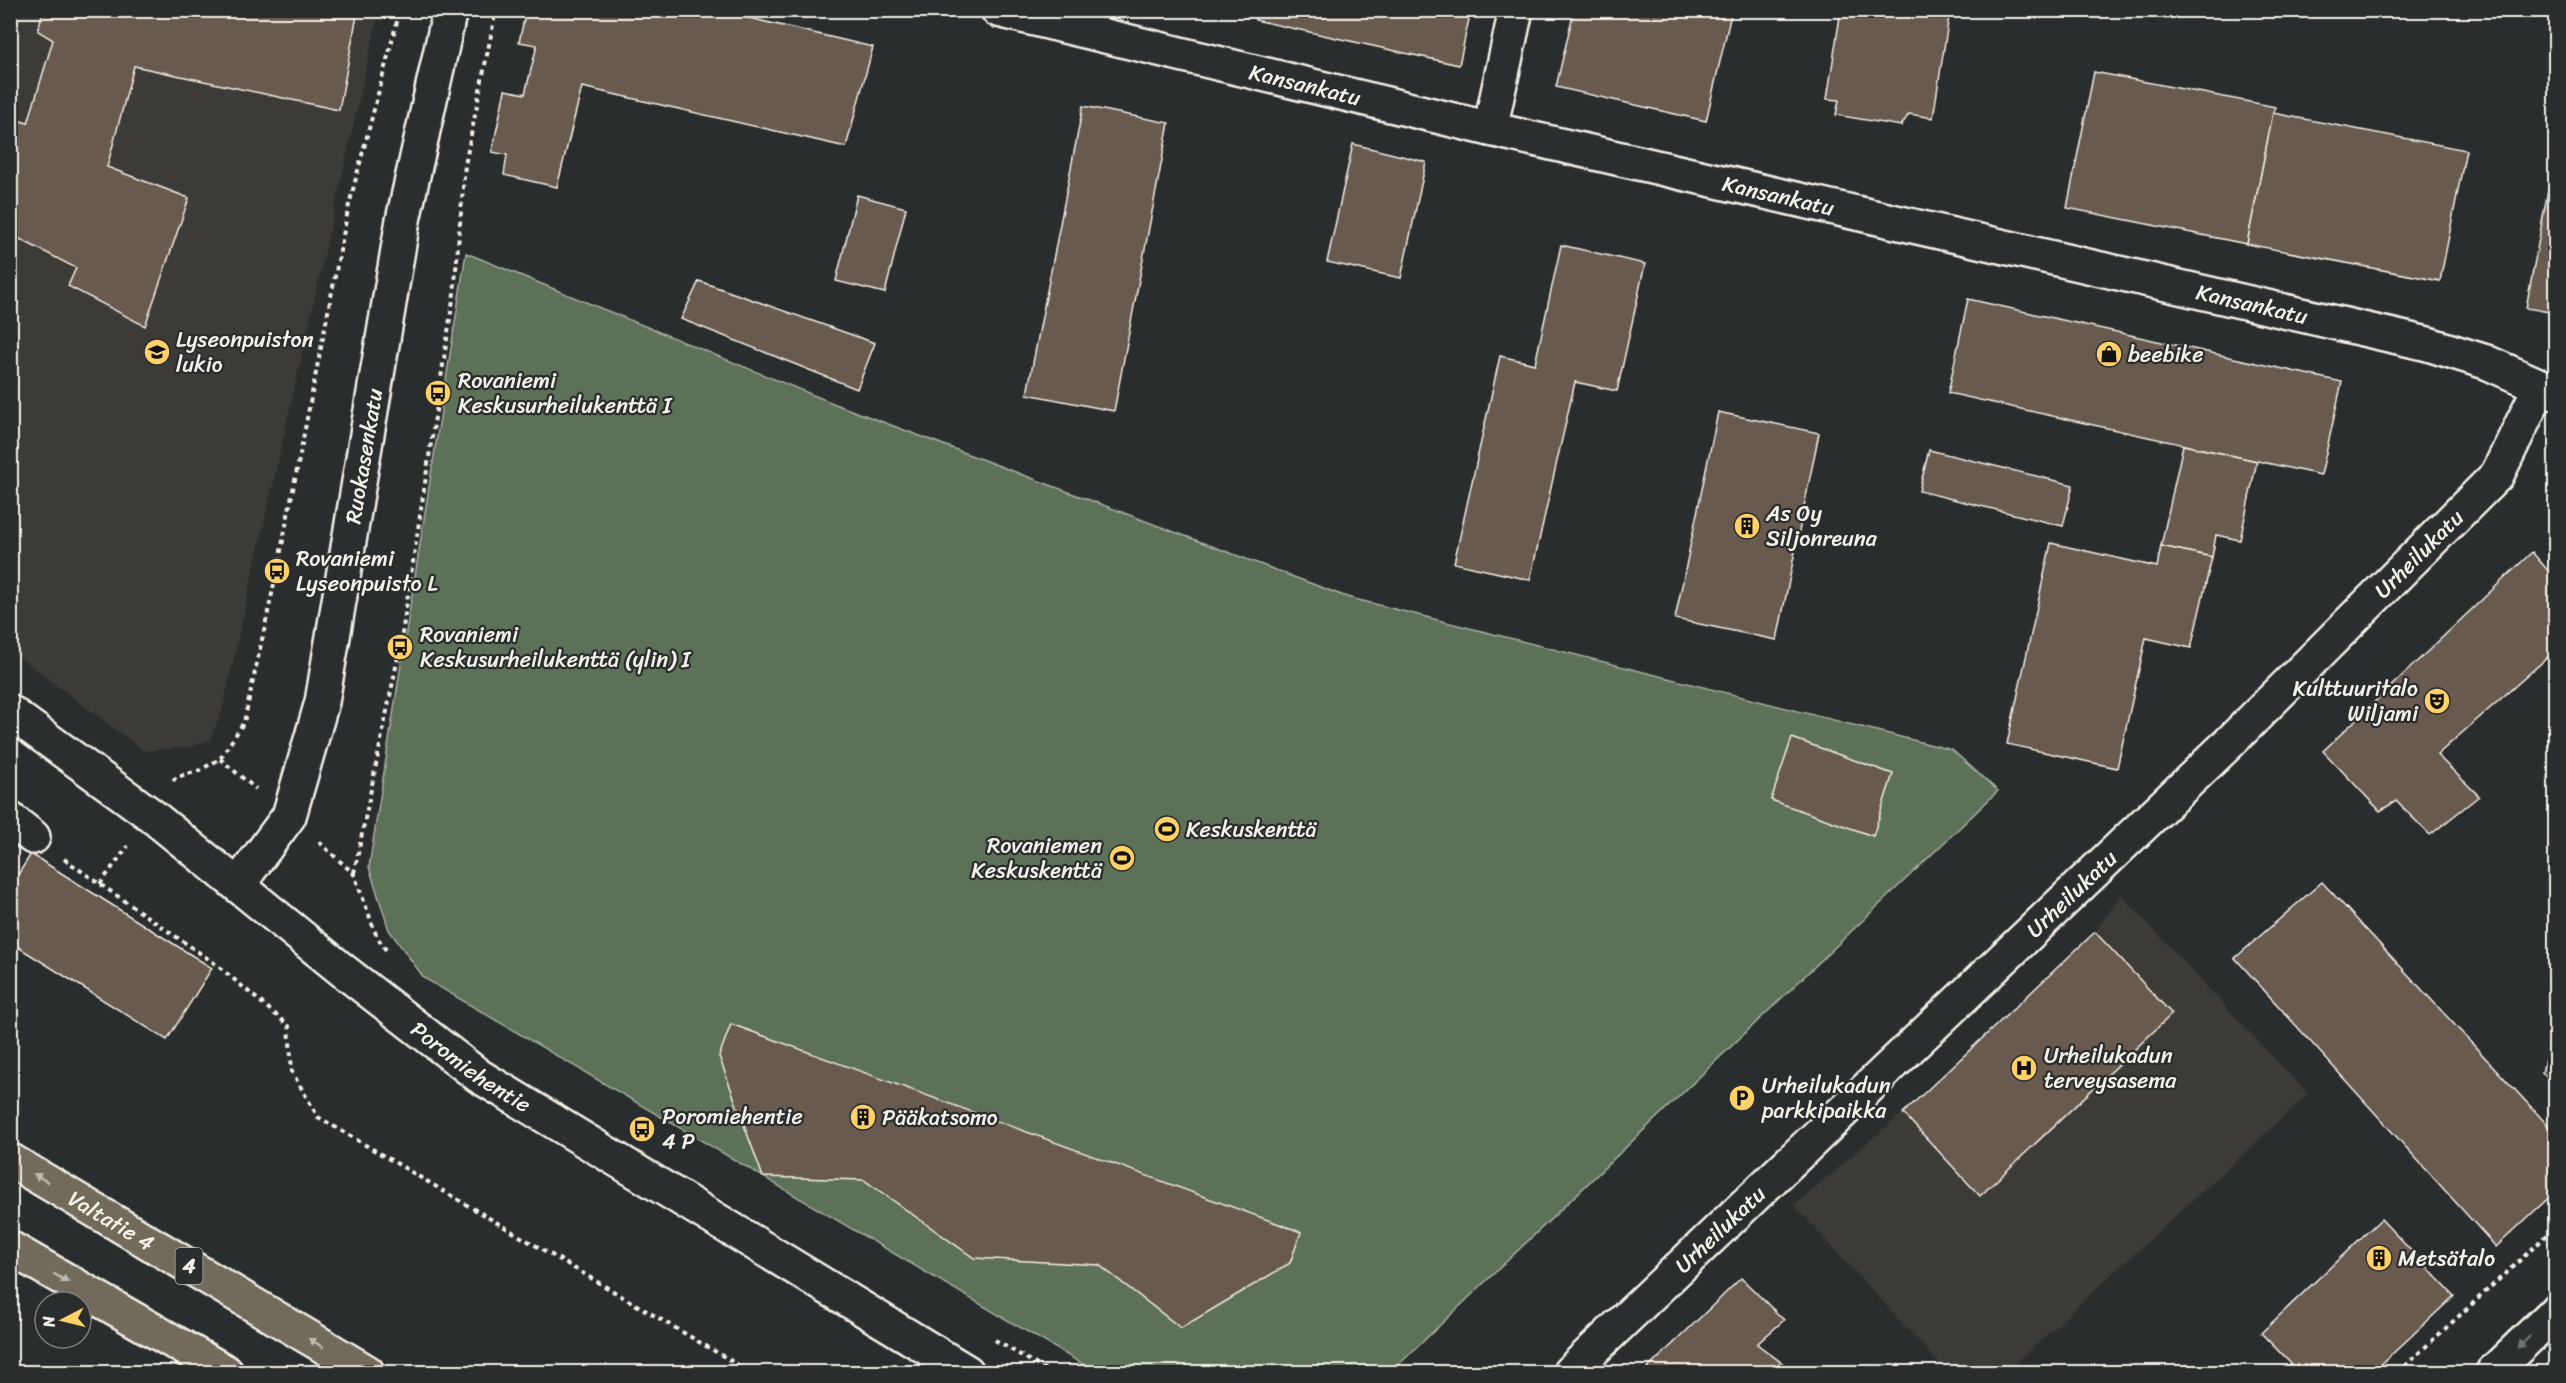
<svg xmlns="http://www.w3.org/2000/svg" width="2566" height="1383" font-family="Sriracha,sans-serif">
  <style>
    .built { fill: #3d3a38 }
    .green { fill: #5d6f58; stroke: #a8b0a0; stroke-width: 1.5 }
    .building { fill: #685a4f; stroke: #f4f1e8; stroke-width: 1.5 }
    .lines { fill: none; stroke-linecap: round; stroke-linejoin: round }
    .street-casing { stroke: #f4f1e8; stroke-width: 38 }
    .secondary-casing { stroke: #f4f1e8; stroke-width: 38 }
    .highway-casing { stroke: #f4f1e8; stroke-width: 38 }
    .path { stroke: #f4f1e8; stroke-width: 4; stroke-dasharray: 4.5 4.5; stroke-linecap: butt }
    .street { stroke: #2a2d2e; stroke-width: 33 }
    .secondary { stroke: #2a2d2e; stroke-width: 33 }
    .highway { stroke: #726b5a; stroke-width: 33 }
    .oneway { fill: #c0bbaf }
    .oneway2 { fill: #71726f }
    .labels { text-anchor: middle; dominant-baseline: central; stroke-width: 4.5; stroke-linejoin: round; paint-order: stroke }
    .shield { fill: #2a2d2e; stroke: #b7b6b0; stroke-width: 1.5 }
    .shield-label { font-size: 21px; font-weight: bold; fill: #f4f1e8 }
    .street-label { font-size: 22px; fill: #f4f1e8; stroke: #2a2d2e }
    .poi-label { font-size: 22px; fill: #f4f1e8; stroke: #2a2d2e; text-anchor: start }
  </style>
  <rect width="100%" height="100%" fill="#2a2d2e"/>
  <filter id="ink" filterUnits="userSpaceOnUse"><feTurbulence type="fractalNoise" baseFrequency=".0167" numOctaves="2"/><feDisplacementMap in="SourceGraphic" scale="12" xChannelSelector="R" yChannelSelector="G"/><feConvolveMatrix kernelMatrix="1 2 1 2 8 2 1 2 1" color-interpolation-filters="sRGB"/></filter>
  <g filter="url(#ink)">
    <g class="built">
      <path d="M10,11H379L222,711L210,740L189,747L144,751L11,651Z"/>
      <path d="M2121,895L2308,1094L2006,1372H1947L1794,1205L1903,1113L2095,932Z"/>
    </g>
    <path class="green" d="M466,253L835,404L1347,597L1952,750L1998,791L1391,1372H1096L424,978L389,930L369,867Z"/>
    <g class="building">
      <path d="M43,10H358L339,110L134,66L107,167L189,198L145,326L68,286L76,268L10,234V118L28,123L53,40L38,31Z"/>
      <path d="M526,10H715L873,47L846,147L582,87L557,187L504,175L507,155L492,152L505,90L525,94L537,45L519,42Z"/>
      <path d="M1257,10H1471L1459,65L1255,20Z"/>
      <path d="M1574,10H1732L1706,121L1556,87Z"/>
      <path d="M1841,10H1950L1933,118L1909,114L1901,126L1836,115L1839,100L1827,99Z"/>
      <path d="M2094,72L2276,107L2273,113L2247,244L2067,208Z"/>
      <path d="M1083,106L1169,123L1114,411L1027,394Z"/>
      <path d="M2273,113L2466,150L2440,281L2247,244Z"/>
      <path d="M1353,144L1426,162L1401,278L1327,262Z"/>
      <path d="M2549,185L2556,186V313L2526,308Z"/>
      <path d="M857,195L906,208L885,293L836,281Z"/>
      <path d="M1561,245L1645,264L1617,391L1575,382L1530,580L1454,563L1500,356L1535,364Z"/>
      <path d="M699,281L875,343L857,389L681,319Z"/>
      <path d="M1968,299L2342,382L2321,475L1948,393Z"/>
      <path d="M1718,412L1819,433L1777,640L1675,619Z"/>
      <path d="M2183,445L2257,461L2240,540L2216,535L2212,557L2161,546Z"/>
      <path d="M1929,450L2073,485L2063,526L1919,491Z"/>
      <path d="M2051,543L2157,567L2161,546L2212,557L2191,648L2146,638L2117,768L2007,744Z"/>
      <path d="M2532,552L2556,580V650L2437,755L2479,796L2430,835L2396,801L2380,811L2323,751Z"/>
      <path d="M1792,738L1893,774L1873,836L1771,800Z"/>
      <path d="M31,854L212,968L167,1040L10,942V887Z"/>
      <path d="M2322,882L2556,1134V1191L2496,1247L2235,958Z"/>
      <path d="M2095,932L2172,1014L1980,1196L1903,1113Z"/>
      <path d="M2556,1006V1086L2542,1073Z"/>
      <path d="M731,1024L1301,1232L1290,1263L1181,1328L1099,1265L974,1258L864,1180L763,1177L719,1056Z"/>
      <path d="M2381,1219L2454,1296L2373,1372H2299L2261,1333Z"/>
      <path d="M1741,1278L1784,1320L1757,1344L1794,1372H1644Z"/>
    </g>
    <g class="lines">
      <defs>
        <g id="street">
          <path id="s1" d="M998,10L1490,129L2428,344L2486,362L2556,393"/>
          <path d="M1490,129L1516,10"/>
          <path d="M10,819L33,837"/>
          <path id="s2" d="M1570,1372L2229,743L2497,475L2540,387"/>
        </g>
        <g id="secondary">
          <path id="s3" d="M10,712L151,815L341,969L479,1076L967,1372"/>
          <path id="s4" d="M238,885L289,816L322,702L403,220L450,10"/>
          <path d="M2493,1372L2556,1311"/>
        </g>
        <g id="highway">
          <path id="s5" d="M10,1160L367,1372"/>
          <path d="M10,1248L226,1372"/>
        </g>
      </defs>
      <use href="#street" class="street-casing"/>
      <use href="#secondary" class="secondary-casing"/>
      <use href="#highway" class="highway-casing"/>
      <g class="path">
        <path d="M220,759L256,789"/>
        <path d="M173,781L176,777L198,771L220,759L244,722L277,571L349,205L400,10"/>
        <path d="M319,842L354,874L377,937L386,950"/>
        <path d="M64,859L217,965L289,1026L292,1072L318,1117L750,1372"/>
        <path d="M354,873L400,647L454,293L465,165L496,10"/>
        <path d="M100,884L128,846"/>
        <path d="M995,1340L1049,1372"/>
        <path d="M2398,1372L2556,1227"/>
      </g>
      <use href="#street" class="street"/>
      <use href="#secondary" class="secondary"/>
      <use href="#highway" class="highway"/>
    </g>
    <defs><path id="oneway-solid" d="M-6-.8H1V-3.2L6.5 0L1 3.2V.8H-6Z" transform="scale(1.5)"/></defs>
    <g class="oneway">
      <use href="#oneway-solid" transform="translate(41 1178) rotate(-149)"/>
      <use href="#oneway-solid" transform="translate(61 1278) rotate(30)"/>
      <use href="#oneway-solid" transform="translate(316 1343) rotate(-149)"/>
    </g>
    <use class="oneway2" href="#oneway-solid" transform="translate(2524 1342) rotate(136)"/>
  </g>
  <defs>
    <symbol id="school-disc" viewBox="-11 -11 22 22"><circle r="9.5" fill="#ffd166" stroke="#2a2d2e"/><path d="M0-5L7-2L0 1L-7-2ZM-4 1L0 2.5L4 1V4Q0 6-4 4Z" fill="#111"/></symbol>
    <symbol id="shop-disc" viewBox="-11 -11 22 22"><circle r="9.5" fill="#ffd166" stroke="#2a2d2e"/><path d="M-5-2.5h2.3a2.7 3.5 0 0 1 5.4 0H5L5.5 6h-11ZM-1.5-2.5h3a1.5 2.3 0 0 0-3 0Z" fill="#111"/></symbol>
    <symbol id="bus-disc" viewBox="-11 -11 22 22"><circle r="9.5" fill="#ffd166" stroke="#2a2d2e"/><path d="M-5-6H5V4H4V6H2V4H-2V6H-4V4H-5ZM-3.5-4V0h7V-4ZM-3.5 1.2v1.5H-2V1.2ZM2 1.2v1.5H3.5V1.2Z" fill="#111"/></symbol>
    <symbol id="building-disc" viewBox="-11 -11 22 22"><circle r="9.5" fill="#ffd166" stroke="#2a2d2e"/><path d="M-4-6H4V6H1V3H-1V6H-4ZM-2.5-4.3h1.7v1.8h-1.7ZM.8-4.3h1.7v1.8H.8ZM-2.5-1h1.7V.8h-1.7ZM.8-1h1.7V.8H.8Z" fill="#111"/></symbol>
    <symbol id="theatre-disc" viewBox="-11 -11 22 22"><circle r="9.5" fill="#ffd166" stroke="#2a2d2e"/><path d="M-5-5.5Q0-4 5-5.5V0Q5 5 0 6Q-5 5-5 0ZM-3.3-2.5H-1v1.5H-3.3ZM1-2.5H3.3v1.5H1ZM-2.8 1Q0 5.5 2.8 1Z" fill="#111"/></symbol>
    <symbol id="stadium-disc" viewBox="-11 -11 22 22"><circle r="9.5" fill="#ffd166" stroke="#2a2d2e"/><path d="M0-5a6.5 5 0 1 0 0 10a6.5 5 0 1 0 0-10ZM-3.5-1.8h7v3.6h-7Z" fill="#111"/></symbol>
    <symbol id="hospital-disc" viewBox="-11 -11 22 22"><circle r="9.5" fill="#ffd166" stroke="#2a2d2e"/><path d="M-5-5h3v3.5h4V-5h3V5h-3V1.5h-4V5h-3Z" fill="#111"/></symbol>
    <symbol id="parking-disc" viewBox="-11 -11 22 22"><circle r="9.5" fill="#ffd166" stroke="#2a2d2e"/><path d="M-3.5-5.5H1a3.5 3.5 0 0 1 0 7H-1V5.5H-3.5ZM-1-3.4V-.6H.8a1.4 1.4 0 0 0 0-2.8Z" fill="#111"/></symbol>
  </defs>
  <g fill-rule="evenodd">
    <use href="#school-disc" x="142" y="337" width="30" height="30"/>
    <use href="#shop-disc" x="2094" y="339" width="30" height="30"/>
    <use href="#bus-disc" x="423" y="378" width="30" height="30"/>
    <use href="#building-disc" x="1732" y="511" width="30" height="30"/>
    <use href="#bus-disc" x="262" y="556" width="30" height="30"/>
    <use href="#bus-disc" x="385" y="632" width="30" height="30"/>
    <use href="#theatre-disc" x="2422" y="686" width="30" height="30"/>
    <use href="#stadium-disc" x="1152" y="814" width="30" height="30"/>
    <use href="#stadium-disc" x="1107" y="843" width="30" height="30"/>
    <use href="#hospital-disc" x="2009" y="1053" width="30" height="30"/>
    <use href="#parking-disc" x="1727" y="1083" width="30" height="30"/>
    <use href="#building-disc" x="848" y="1102" width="30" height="30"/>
    <use href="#bus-disc" x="627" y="1114" width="30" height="30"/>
    <use href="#building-disc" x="2364" y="1243" width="30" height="30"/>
  </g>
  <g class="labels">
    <rect class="shield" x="175.5" y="1248" width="27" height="36" rx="4.5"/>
    <g class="shield-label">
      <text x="189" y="1266">4</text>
    </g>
    <g class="street-label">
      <text stroke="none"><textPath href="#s1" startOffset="316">Kansankatu</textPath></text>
      <text stroke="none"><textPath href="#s1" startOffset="802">Kansankatu</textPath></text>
      <text stroke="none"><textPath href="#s1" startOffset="1288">Kansankatu</textPath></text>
      <text stroke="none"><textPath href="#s4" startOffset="454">Ruokasenkatu</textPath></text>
      <text stroke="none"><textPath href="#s2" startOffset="1179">Urheilukatu</textPath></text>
      <text stroke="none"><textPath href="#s2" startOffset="693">Urheilukatu</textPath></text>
      <text stroke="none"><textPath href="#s3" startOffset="582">Poromiehentie</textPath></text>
      <text stroke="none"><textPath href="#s5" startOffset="118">Valtatie 4</textPath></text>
      <text stroke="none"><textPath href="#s2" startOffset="207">Urheilukatu</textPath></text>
    </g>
    <g class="poi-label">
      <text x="176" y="339">Lyseonpuiston<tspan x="176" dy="25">lukio</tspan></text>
      <text x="2128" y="354">beebike</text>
      <text x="458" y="380">Rovaniemi<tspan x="458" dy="25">Keskusurheilukenttä I</tspan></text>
      <text x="1766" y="513">As Oy<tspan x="1766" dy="25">Siljonreuna</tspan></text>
      <text x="296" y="558">Rovaniemi<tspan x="296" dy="25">Lyseonpuisto L</tspan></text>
      <text x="420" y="634">Rovaniemi<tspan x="420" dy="25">Keskusurheilukenttä (ylin) I</tspan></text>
      <text x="2418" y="688" text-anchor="end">Kulttuuritalo<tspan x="2418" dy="25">Wiljami</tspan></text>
      <text x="1186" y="829">Keskuskenttä</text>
      <text x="1102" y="845" text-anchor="end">Rovaniemen<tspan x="1102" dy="25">Keskuskenttä</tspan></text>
      <text x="2044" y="1055">Urheilukadun<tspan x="2044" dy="25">terveysasema</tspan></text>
      <text x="1762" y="1085">Urheilukadun<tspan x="1762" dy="25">parkkipaikka</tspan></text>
      <text x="662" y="1116">Poromiehentie<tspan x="662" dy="25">4 P</tspan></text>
      <text x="882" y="1117">Pääkatsomo</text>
      <text x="2398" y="1258">Metsätalo</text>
    </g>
  </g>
  <rect width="2566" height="1383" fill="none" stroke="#2a2d2e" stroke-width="36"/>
  <rect x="18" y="18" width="2530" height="1347" fill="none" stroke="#f4f1e8" stroke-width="2" filter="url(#ink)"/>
  <g transform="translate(63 1320) rotate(263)"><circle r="28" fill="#2a2d2e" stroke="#7b7b78" stroke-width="1.5"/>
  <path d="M0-4.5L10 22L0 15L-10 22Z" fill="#ffd166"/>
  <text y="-9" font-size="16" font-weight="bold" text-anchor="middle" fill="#f4f1e8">N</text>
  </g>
</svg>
